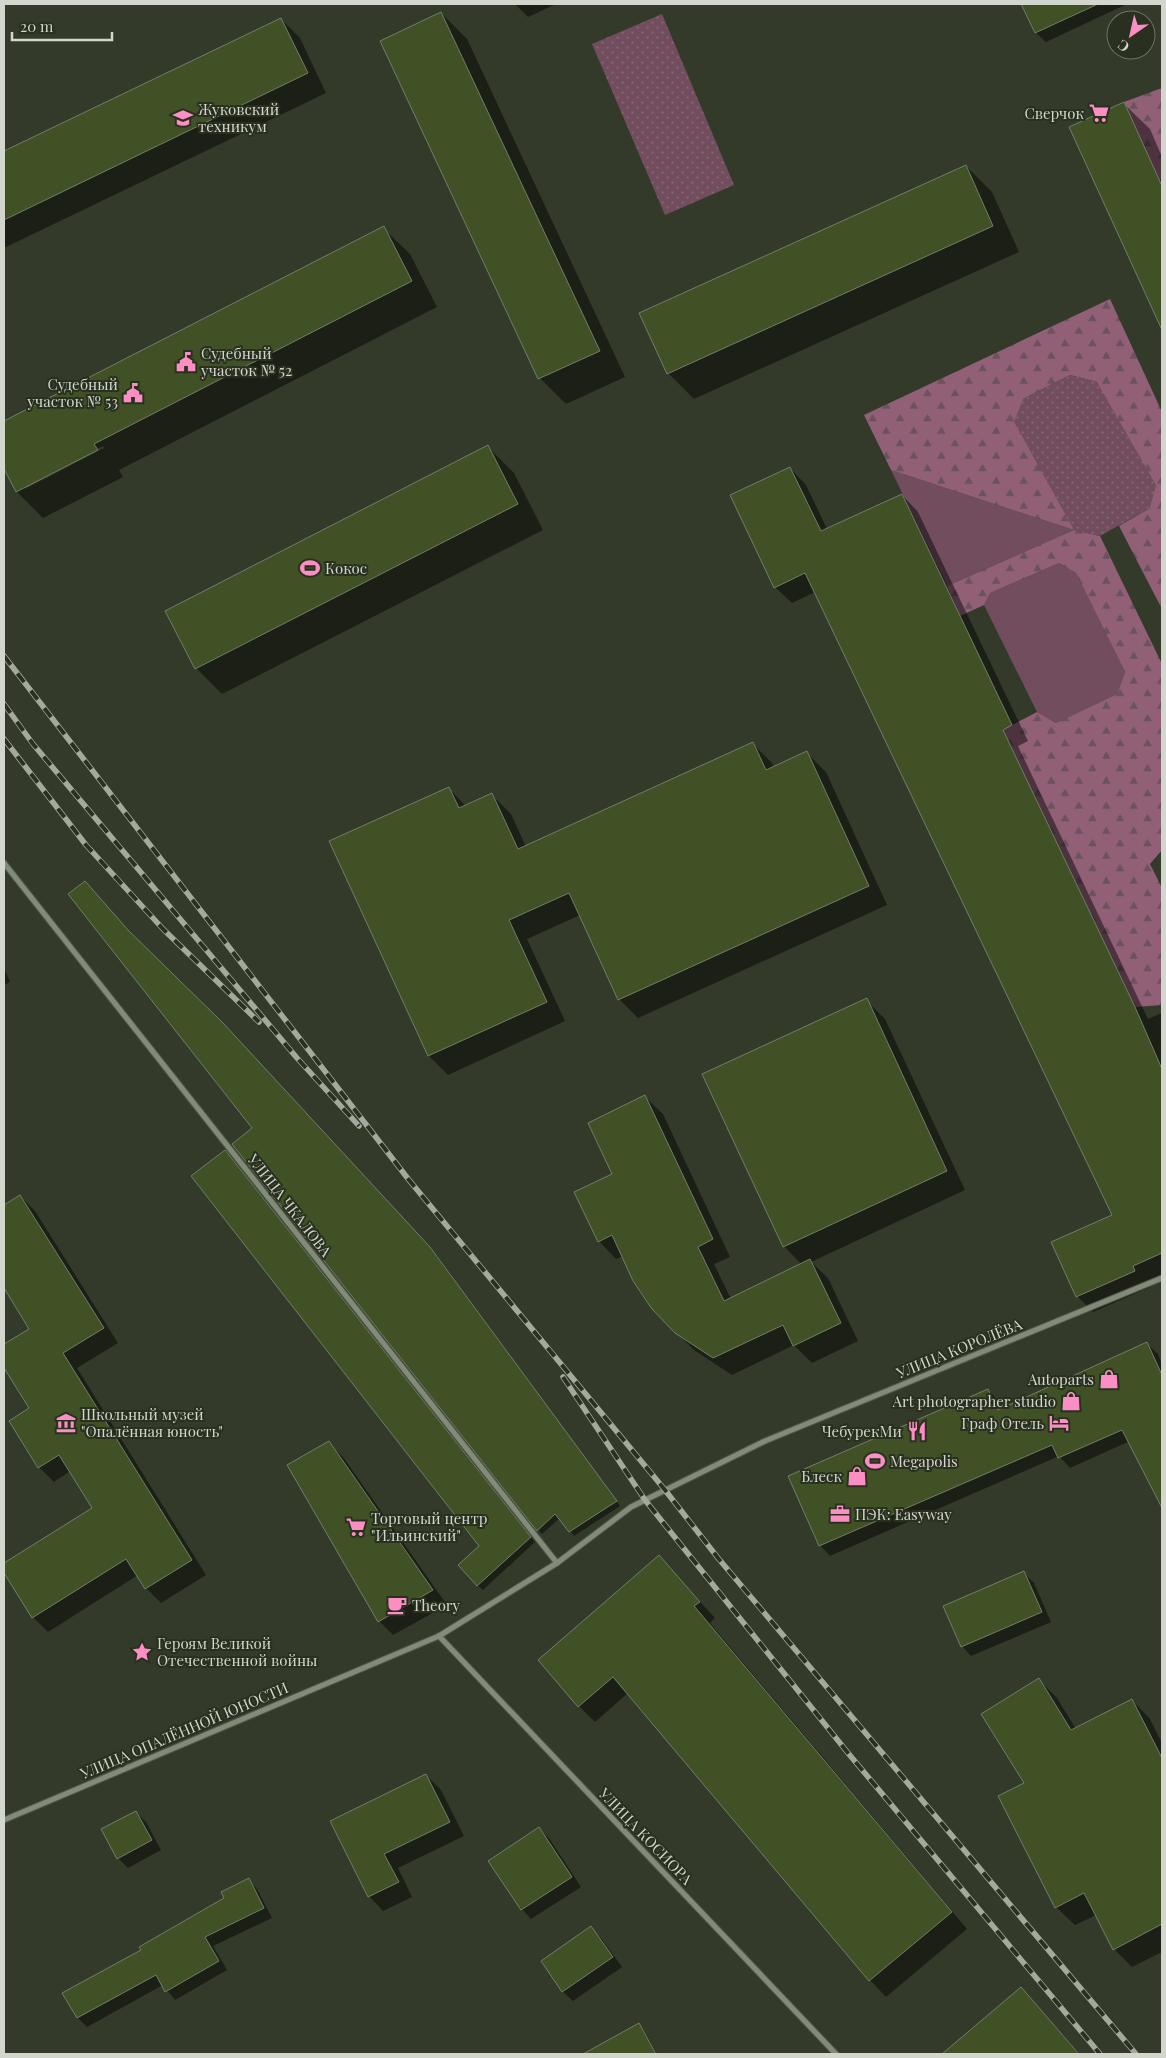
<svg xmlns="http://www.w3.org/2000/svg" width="1166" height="2058" font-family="'Playfair Display',serif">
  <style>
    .green { fill: #724d5e }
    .forest { fill: url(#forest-firs) }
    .park { fill: url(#park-dots) }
    .shadow { fill: #0007; fill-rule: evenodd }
    .building { fill: #405126; stroke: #747c6a }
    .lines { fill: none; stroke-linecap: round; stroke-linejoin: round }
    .minor-casing { stroke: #52584a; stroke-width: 7 }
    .minor { stroke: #828a78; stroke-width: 5 }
    .rail-casing { stroke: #a4a99d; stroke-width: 5.5 }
    .rail { stroke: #293020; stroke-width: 4; stroke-dasharray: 11; stroke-linecap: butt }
    .labels { text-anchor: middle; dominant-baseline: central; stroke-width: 4; stroke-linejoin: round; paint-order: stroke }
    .poi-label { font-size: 15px; fill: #d2d6cc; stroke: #293020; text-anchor: start }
    .street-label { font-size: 15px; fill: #d2d6cc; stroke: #293020 }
  </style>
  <defs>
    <pattern id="forest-firs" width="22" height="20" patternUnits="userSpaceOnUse" patternTransform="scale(1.25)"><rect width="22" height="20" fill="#916077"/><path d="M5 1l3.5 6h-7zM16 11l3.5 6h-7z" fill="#6c525d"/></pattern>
    <pattern id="park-dots" width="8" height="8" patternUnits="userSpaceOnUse" patternTransform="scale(1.25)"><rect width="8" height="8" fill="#724d5e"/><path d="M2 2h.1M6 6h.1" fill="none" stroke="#856674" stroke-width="1.8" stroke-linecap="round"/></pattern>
  </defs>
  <rect width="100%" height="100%" fill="#333a2a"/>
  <g class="green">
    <path d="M891,470L1074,530L947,586Z"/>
    <path d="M1059,563L1076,573L1125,672L1117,694L1056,723L1037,712L984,605L990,593Z"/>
  </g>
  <g class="forest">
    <path d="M1162,88V186L1124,102Z"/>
    <path d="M1110,299L1162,412V609L1119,526L1150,508L1097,382L1070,375L1023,399L1074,530L1100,536L1162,664V850L1150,864L1162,888V1005L1135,1007L1003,730L1037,712L1056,723L1117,694L1125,672L1076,573L1059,563L990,593L984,605L960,616L947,586L1074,530L891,470L864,415Z"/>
  </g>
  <g class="park">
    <path d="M662,14L734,185L665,215L592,44Z"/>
    <path d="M1070,375L1097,382L1156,485L1150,508L1100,536L1074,530L1014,422L1023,399Z"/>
  </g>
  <g class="shadow">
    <path d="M515,4H556L528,17Z"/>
    <path d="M1023,4H1127L1046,42L1036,33Z"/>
    <path d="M441,13L467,39L625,377L566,404L540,378L382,41Z"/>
    <path d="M281,19L300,38L326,93L4,248V152Z"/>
    <path d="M1123,103L1150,129L1162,157V327L1071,128Z"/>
    <path d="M966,166L992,192L1019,252L694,399L668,373Z"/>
    <path d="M383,228L410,254L437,307L119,470L123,477L43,518L17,492L4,466V422ZM103,446L104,448L25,489V486Z"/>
    <path d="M488,447L514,473L543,530L222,694L196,668Z"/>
    <path d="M790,468L806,485L827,529L902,495L918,512L1028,741L1018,746L1148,1019L1162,1013V1276L1148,1282L1150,1287L1093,1312L1077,1296L1114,1216L815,592L792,603L775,587Z"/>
    <path d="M753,744L772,763L774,768L807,753L826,772L887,905L638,1018L619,999L580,915L527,939L565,1021L448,1075L429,1056L331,842L448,788L466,806L492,795L511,814L526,847Z"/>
    <path d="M132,935L435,1253L620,1506L574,1536L560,1518L542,1534L538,1530L254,1129Z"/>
    <path d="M4,968L10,982L4,985Z"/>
    <path d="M866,1000L885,1019L965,1190L811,1262L828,1278L858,1341L812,1363L794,1345L732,1375L694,1350L676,1332L623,1256L616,1259L599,1241L614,1175L645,1097L663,1114L730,1257L714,1264L731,1299L802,1265L784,1246Z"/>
    <path d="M230,1156L535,1542L483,1590L477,1585L481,1546Z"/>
    <path d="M20,1196L35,1211L118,1343L77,1368L206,1575L161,1603L146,1588L138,1575L48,1632L33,1617L4,1571V1564L93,1508L70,1471L54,1482L39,1467L31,1409L4,1365V1346L31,1329L4,1286V1207Z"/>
    <path d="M1147,1344L1158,1354L1162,1365V1492L1130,1441L1070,1468L1059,1456L830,1556L820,1545L988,1390L999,1401L1002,1409Z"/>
    <path d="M328,1442L343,1457L447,1605L393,1635L379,1621Z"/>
    <path d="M659,1557L715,1618L710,1623L967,1929L886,1997L870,1980L628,1693L595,1722L579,1706Z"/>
    <path d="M1024,1573L1034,1583L1051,1622L971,1656L962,1646Z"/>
    <path d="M1039,1680L1057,1698L1076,1729L1132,1700L1150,1719L1162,1743V1952L1132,1967L1114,1949L1096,1915L1075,1925L1056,1907L1026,1784Z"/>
    <path d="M426,1775L441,1790L464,1836L398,1868L412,1897L383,1911L369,1896L332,1821Z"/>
    <path d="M136,1812L146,1822L161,1850L128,1868L118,1858Z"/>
    <path d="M539,1829L549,1838L581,1887L531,1919L522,1909Z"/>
    <path d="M249,1880L257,1889L272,1918L213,1946L227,1970L175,2000L163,1985L87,2027L78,2018L64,1993L142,1950L225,1899Z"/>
    <path d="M591,1928L601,1938L622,1967L573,2001L563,1992L543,1961Z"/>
    <path d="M1021,1988L1080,2054H951L948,2051Z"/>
    <path d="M638,2025L643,2029L657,2054H622L613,2039Z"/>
  </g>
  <g class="building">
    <path d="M1021,4H1098L1035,33Z"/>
    <path d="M441,12L600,351L538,379L380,41Z"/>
    <path d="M281,18L308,73L4,220V151Z"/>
    <path d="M1124,102L1162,186V330L1069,127Z"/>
    <path d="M966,165L993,226L667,374L639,313Z"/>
    <path d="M384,226L412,281L94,444L98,450L16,492L4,469V421Z"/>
    <path d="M488,445L518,504L195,669L165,611Z"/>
    <path d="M790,467L821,531L902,494L1012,725L1003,730L1135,1007L1162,1069V1253L1133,1266L1135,1271L1076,1297L1051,1242L1112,1215L805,573L774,588L730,495Z"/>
    <path d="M753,742L766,770L807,751L869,886L618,1000L569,893L509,920L547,1002L428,1056L329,841L449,787L459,808L492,793L518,849Z"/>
    <path d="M85,881L128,930L223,1023L430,1247L617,1501L569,1532L555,1514L537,1531L232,1144L252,1128L68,894Z"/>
    <path d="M867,998L947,1171L783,1247L702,1074Z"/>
    <path d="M645,1095L713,1239L698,1247L724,1301L810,1259L841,1323L793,1346L783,1325L713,1358L675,1333L652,1309L633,1281L612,1235L598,1242L574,1192L612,1174L588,1123Z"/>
    <path d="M225,1150L531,1537L477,1586L458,1565L479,1546L191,1176Z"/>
    <path d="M20,1195L104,1328L63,1353L192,1560L145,1589L126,1559L32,1618L4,1573V1563L92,1508L59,1455L38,1468L9,1421L29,1408L4,1368V1344L29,1329L4,1288V1205Z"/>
    <path d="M1147,1342L1162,1375V1508L1122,1430L1058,1458L1052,1445L819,1546L788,1476L988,1389L998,1410Z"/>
    <path d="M329,1441L433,1590L378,1622L287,1465Z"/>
    <path d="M659,1555L700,1602L694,1606L952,1912L869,1981L613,1677L578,1707L538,1660Z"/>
    <path d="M1024,1571L1042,1612L961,1647L943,1606Z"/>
    <path d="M1039,1678L1071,1730L1132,1699L1162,1758V1924L1113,1950L1084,1893L1055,1908L998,1796L1024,1783L981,1714Z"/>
    <path d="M426,1774L450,1822L384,1854L399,1882L368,1897L330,1821Z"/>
    <path d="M136,1811L152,1840L117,1859L101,1829Z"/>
    <path d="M539,1827L572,1877L521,1910L488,1861Z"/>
    <path d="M249,1878L264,1908L205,1937L219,1961L165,1992L156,1975L77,2018L62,1993L141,1950L139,1947L224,1898L221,1892Z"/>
    <path d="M591,1926L613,1957L562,1992L541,1961Z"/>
    <path d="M1021,1987L1079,2054H942Z"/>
    <path d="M639,2023L656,2054H583Z"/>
  </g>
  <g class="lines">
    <defs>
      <g id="minor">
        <path d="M4,863L557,1563"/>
        <path d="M439,1636L836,2054"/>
        <path d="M4,1820L439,1636L557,1563L631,1507L765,1441L1162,1278"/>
      </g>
    </defs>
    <use href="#minor" class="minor-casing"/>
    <use href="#minor" class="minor"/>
    <defs>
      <g id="rail">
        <path d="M4,656L409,1180L665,1490L718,1558L1136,2054"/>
        <path d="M4,704L33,744L297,1058L359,1126"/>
        <path d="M4,739L86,845L164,930L259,1022"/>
        <path d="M563,1377L645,1500L848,1753L1100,2054"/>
      </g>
    </defs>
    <use href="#rail" class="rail-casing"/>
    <use href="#rail" class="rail"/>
  </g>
  <defs>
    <symbol id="supermarket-bare" viewBox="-9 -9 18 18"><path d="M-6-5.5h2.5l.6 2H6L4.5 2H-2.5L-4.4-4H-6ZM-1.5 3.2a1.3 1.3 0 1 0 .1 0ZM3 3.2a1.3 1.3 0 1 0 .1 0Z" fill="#fb8fc3" stroke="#293020" stroke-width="2.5" paint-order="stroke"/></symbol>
    <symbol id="university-bare" viewBox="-9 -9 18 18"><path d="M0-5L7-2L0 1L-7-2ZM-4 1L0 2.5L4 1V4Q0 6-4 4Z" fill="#fb8fc3" stroke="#293020" stroke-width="2.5" paint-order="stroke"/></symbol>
    <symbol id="civic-bare" viewBox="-9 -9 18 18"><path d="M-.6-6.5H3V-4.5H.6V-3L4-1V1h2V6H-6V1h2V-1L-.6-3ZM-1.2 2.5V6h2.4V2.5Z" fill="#fb8fc3" stroke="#293020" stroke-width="2.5" paint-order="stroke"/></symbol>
    <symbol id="stadium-bare" viewBox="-9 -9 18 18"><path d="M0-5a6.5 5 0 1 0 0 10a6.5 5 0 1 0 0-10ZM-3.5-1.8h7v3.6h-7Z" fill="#fb8fc3" stroke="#293020" stroke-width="2.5" paint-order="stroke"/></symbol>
    <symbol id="shop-bare" viewBox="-9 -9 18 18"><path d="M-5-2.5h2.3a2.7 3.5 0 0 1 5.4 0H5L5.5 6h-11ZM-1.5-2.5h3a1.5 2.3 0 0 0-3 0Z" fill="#fb8fc3" stroke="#293020" stroke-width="2.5" paint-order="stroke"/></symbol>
    <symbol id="museum-bare" viewBox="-9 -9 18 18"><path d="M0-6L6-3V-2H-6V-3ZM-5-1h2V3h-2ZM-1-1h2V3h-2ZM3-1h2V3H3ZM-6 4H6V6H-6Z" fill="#fb8fc3" stroke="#293020" stroke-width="2.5" paint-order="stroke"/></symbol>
    <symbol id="hotel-bare" viewBox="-9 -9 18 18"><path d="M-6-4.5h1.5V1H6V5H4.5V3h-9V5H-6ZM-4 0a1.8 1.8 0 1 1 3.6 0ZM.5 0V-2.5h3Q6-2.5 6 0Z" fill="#fb8fc3" stroke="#293020" stroke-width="2.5" paint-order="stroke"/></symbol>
    <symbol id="restaurant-bare" viewBox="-9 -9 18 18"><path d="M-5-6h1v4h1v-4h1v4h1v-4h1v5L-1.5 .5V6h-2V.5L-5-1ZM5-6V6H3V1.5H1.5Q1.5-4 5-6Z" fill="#fb8fc3" stroke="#293020" stroke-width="2.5" paint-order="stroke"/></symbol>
    <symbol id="office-bare" viewBox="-9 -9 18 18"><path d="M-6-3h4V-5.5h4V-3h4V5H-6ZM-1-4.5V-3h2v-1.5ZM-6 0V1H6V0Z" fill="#fb8fc3" stroke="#293020" stroke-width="2.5" paint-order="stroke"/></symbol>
    <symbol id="cafe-bare" viewBox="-9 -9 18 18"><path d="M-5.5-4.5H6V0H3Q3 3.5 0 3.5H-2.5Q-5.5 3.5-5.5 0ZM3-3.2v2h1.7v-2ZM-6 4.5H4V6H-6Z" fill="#fb8fc3" stroke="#293020" stroke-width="2.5" paint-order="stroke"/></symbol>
    <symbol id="sight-bare" viewBox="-9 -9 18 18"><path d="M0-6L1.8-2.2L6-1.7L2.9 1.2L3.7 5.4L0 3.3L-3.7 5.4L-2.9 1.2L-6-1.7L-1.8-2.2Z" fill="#fb8fc3" stroke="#293020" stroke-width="2.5" paint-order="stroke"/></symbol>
  </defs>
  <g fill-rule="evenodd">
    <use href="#supermarket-bare" x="1085" y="99" width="28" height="28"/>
    <use href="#university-bare" x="169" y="104" width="28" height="28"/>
    <use href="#civic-bare" x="172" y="348" width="28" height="28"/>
    <use href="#civic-bare" x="119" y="379" width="28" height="28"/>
    <use href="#stadium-bare" x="296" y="554" width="28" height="28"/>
    <use href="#shop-bare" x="1095" y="1365" width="28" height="28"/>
    <use href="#shop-bare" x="1057" y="1387" width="28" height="28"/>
    <use href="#museum-bare" x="52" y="1409" width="28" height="28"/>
    <use href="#hotel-bare" x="1045" y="1409" width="28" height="28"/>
    <use href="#restaurant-bare" x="903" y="1417" width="28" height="28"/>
    <use href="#stadium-bare" x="861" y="1447" width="28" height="28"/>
    <use href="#shop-bare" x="843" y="1462" width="28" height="28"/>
    <use href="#office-bare" x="826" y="1500" width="28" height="28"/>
    <use href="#supermarket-bare" x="342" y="1513" width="28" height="28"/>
    <use href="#cafe-bare" x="383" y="1591" width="28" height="28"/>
    <use href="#sight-bare" x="128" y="1638" width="28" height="28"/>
  </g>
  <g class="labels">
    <g class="poi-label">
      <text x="198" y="109">Жуковский<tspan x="198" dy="17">техникум</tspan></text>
      <text x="1084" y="113" text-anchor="end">Сверчок</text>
      <text x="201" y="353">Судебный<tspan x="201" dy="17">участок № 52</tspan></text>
      <text x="118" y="384" text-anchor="end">Судебный<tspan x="118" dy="17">участок № 53</tspan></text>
      <text x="325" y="568">Кокос</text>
      <text x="1094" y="1379" text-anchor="end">Autoparts</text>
      <text x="1056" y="1401" text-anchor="end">Art photographer studio</text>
      <text x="81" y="1414">Школьный музей<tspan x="81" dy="17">"Опалённая юность"</tspan></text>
      <text x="1044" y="1423" text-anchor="end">Граф Отель</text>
      <text x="902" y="1431" text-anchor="end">ЧебурекМи</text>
      <text x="890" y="1461">Megapolis</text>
      <text x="842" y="1476" text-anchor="end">Блеск</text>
      <text x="855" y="1514">ПЭК: Easyway</text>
      <text x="371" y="1518">Торговый центр<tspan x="371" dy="17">"Ильинский"</tspan></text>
      <text x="412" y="1605">Theory</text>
      <text x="157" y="1643">Героям Великой<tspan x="157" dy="17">Отечественной войны</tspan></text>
    </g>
    <g class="street-label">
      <text transform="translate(290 1205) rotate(52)">УЛИЦА ЧКАЛОВА</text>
      <text transform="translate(959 1348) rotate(-22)">УЛИЦА КОРОЛЁВА</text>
      <text transform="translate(184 1730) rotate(-23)">УЛИЦА ОПАЛЁННОЙ ЮНОСТИ</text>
      <text transform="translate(646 1836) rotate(46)">УЛИЦА КОСИОРА</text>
    </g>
  </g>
  <rect width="1166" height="2058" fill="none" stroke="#d2d6cc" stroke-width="10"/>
  <g transform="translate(1131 35) rotate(214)"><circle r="24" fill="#293020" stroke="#6d7265"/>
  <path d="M0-4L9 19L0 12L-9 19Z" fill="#fb8fc3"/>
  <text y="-8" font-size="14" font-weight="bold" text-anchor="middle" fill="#d2d6cc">С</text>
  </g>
  <path d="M12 32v8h100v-8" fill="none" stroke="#d2d6cc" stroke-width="2.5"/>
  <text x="20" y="32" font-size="15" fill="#d2d6cc" stroke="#293020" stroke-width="4" paint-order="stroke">20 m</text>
</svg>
